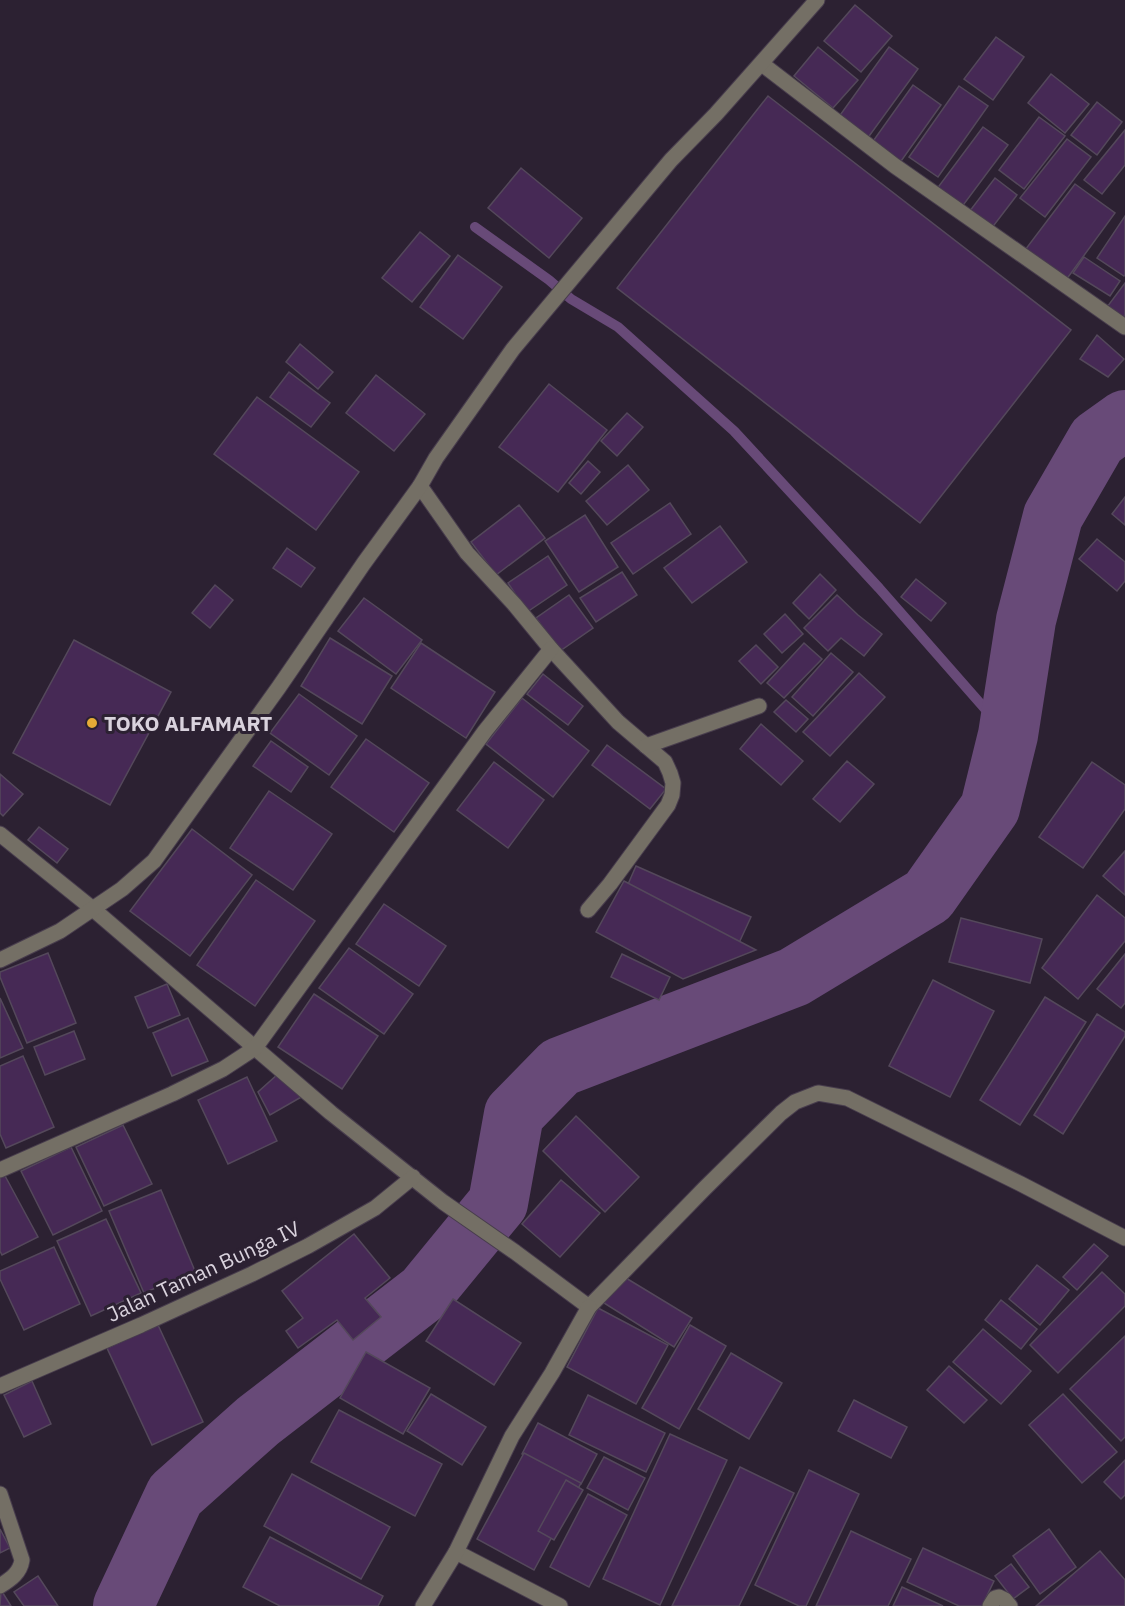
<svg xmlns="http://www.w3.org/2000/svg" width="1125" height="1606" font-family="'IBM Plex Sans',sans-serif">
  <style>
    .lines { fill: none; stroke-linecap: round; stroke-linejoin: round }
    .stream { stroke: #684a78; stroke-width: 10 }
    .river { stroke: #684a78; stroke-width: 60 }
    .building { fill: #462955; stroke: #54485b; stroke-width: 1.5 }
    .minor-casing { stroke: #483d4d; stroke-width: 17 }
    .minor { stroke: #746f65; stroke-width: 15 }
    .poi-dot { fill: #e6ac36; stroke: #2c2132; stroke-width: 2 }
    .labels { text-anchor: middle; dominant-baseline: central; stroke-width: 6; stroke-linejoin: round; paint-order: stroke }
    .poi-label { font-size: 21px; font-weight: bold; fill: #d9d2dd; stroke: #2c2132; text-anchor: start }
    .street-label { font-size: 21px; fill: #d9d2dd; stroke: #2c2132 }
  </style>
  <rect width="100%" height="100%" fill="#2c2132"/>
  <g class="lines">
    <path class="stream" d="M475,227L549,280L571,299L618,327L734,431L879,588L1008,735"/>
    <path class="river" d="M123,1606L175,1495L258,1421L425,1292L498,1203L514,1114L560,1067L794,977L928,896L990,808L1008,735L1026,620L1053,516L1097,440L1125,420"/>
  </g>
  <g class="building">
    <path d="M855,5L892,36L861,72L824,41Z"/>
    <path d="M996,37L1024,57L993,100L964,79Z"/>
    <path d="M818,47L858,80L833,108L794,76Z"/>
    <path d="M889,47L918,69L867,139L838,118Z"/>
    <path d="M1051,74L1089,104L1065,133L1028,103Z"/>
    <path d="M913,85L941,105L899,164L871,144Z"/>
    <path d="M959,86L988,106L938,177L909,157Z"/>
    <path d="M768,96L1071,330L920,523L617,288Z"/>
    <path d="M1097,102L1122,122L1097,155L1071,135Z"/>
    <path d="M1039,117L1065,136L1024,189L999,170Z"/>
    <path d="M983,127L1008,145L961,208L936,190Z"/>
    <path d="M1125,130V165L1102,194L1084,180Z"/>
    <path d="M1067,139L1091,157L1045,217L1020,198Z"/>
    <path d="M521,168L582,218L549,258L488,208Z"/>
    <path d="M995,178L1017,195L991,229L969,212Z"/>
    <path d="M1075,184L1115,213L1066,280L1025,250Z"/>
    <path d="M1125,216V275L1124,276L1097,258Z"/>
    <path d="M420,232L450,256L412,302L382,278Z"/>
    <path d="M458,255L502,287L463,339L420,307Z"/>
    <path d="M1084,257L1120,281L1110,296L1073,273Z"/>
    <path d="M1125,283V321L1107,307Z"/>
    <path d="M1097,335L1124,359L1108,377L1080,359Z"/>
    <path d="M300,344L333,372L318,389L286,362Z"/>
    <path d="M289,372L330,403L311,427L270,397Z"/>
    <path d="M376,375L425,414L394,451L346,413Z"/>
    <path d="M549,384L607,430L558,492L499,447Z"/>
    <path d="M257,397L359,472L316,530L214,454Z"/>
    <path d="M627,413L643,427L617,456L601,441Z"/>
    <path d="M588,461L600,472L581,494L569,483Z"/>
    <path d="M628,465L649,490L607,525L586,501Z"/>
    <path d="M1125,497V525L1112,514Z"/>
    <path d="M670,503L691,534L633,574L611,543Z"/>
    <path d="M519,505L545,538L496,575L471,542Z"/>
    <path d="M585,515L618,567L579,592L545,541Z"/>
    <path d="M720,526L747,562L692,603L664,568Z"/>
    <path d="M1097,539L1125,562V581L1117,591L1079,559Z"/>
    <path d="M287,548L315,568L301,587L273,568Z"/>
    <path d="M548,556L567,585L527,612L508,583Z"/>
    <path d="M622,572L637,595L596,622L580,598Z"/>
    <path d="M820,574L836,590L809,619L793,603Z"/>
    <path d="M916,579L946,603L931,621L901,597Z"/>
    <path d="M215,585L233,600L210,628L192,613Z"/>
    <path d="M569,595L593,628L560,651L536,618Z"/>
    <path d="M837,595L858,615L882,634L864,656L841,638L828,651L804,628Z"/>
    <path d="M364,598L422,640L396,674L338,631Z"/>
    <path d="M785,614L803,634L782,653L764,634Z"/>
    <path d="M330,638L392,676L362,724L301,686Z"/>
    <path d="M74,640L171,692L110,805L13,753Z"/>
    <path d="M421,643L495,692L466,738L391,688Z"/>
    <path d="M804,643L822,659L784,698L767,683Z"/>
    <path d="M756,645L778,667L761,684L739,661Z"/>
    <path d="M831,653L853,672L813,716L792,697Z"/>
    <path d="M859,673L885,697L830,756L803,732Z"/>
    <path d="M543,674L583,706L568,725L527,694Z"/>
    <path d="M299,694L357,736L329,775L270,733Z"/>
    <path d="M522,698L589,751L553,797L486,744Z"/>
    <path d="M786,700L808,719L796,732L774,712Z"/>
    <path d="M761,724L803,761L781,785L740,749Z"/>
    <path d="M366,739L429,783L394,832L331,787Z"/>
    <path d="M271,741L308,767L291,792L253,766Z"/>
    <path d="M607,745L666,789L650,809L592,765Z"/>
    <path d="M847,761L874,784L840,822L813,799Z"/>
    <path d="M494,762L544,800L508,848L457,810Z"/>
    <path d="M1092,762L1125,785V809L1083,868L1039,837Z"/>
    <path d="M0,774L23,794L3,816L0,813Z"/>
    <path d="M269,791L332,834L293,890L230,848Z"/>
    <path d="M39,827L68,849L57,863L28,840Z"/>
    <path d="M192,829L252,875L190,956L130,911Z"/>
    <path d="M1125,851V895L1103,876Z"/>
    <path d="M636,866L751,917L732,958L618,907Z"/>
    <path d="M256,880L315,921L255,1006L197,965Z"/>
    <path d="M624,881L756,950L683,979L596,932Z"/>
    <path d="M1097,895L1125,918V941L1078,999L1042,968Z"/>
    <path d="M384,904L446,946L419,986L356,944Z"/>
    <path d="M961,918L1042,939L1030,983L949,962Z"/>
    <path d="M349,948L413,994L384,1034L319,988Z"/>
    <path d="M48,953L76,1023L27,1043L0,977V972Z"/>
    <path d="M622,954L670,977L659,1000L611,977Z"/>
    <path d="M1125,954V1003L1121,1008L1097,989Z"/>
    <path d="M933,980L994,1011L950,1097L889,1066Z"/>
    <path d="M167,984L180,1015L148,1028L135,997Z"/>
    <path d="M314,994L378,1036L342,1089L278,1047Z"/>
    <path d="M1045,997L1086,1022L1020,1125L980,1100Z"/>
    <path d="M0,998L23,1048L0,1058Z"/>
    <path d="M1097,1014L1125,1032V1036L1063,1134L1034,1115Z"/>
    <path d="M188,1018L208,1061L172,1076L153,1033Z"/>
    <path d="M74,1031L85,1059L45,1075L34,1047Z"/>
    <path d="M23,1056L54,1127L6,1148L0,1134V1066Z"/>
    <path d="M278,1074L303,1096L270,1115L258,1092Z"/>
    <path d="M247,1077L277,1141L228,1164L198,1100Z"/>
    <path d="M576,1116L639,1177L605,1212L543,1151Z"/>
    <path d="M123,1125L152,1184L104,1206L76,1147Z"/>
    <path d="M71,1147L102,1211L53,1235L21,1171Z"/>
    <path d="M4,1174L38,1237L2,1255L0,1251V1176Z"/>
    <path d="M561,1180L600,1213L560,1257L522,1224Z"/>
    <path d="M161,1190L195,1271L144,1293L109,1211Z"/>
    <path d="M106,1219L141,1293L91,1316L57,1241Z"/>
    <path d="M354,1234L390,1278L365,1298L381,1317L353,1340L337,1320L298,1348L286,1331L303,1318L282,1291Z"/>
    <path d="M1094,1244L1108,1256L1077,1290L1063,1277Z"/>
    <path d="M54,1247L80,1304L24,1330L0,1279V1271Z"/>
    <path d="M1037,1265L1069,1290L1040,1325L1009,1299Z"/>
    <path d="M1102,1272L1125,1294V1306L1058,1373L1030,1345Z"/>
    <path d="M621,1275L692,1318L674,1347L604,1303Z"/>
    <path d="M453,1299L521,1343L494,1385L426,1341Z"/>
    <path d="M1001,1300L1037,1329L1021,1349L985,1320Z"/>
    <path d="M598,1308L668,1345L636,1404L567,1367Z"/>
    <path d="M158,1325L203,1422L152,1445L107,1348Z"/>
    <path d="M690,1325L726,1346L679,1429L642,1408Z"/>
    <path d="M983,1329L1031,1371L1001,1404L953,1362Z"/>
    <path d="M1125,1336V1437L1121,1441L1070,1389Z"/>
    <path d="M366,1352L430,1388L403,1434L340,1398Z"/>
    <path d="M731,1353L782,1383L749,1439L698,1409Z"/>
    <path d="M949,1366L987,1400L964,1423L927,1390Z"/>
    <path d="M32,1381L51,1424L24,1437L4,1395Z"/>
    <path d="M431,1394L486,1427L462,1465L407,1431Z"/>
    <path d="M1063,1394L1117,1452L1082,1483L1029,1425Z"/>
    <path d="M588,1395L665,1433L646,1472L569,1435Z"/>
    <path d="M854,1400L907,1427L891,1458L838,1431Z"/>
    <path d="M339,1410L442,1464L415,1516L311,1462Z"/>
    <path d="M538,1423L597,1454L581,1484L522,1454Z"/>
    <path d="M670,1434L727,1460L660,1605L603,1579Z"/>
    <path d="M524,1453L581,1483L534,1570L477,1539Z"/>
    <path d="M604,1457L645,1478L628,1510L587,1488Z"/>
    <path d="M1125,1460V1495L1121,1499L1104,1482Z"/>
    <path d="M740,1467L794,1493L739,1606H672Z"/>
    <path d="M809,1470L859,1494L806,1606H799L755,1585Z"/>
    <path d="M292,1474L390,1527L361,1579L264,1526Z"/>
    <path d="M566,1480L583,1490L554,1540L538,1531Z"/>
    <path d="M588,1494L627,1515L589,1587L550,1567Z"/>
    <path d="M0,1529L10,1548L0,1553Z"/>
    <path d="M1049,1529L1076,1567L1040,1594L1013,1556Z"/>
    <path d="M851,1531L911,1559L888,1606H816Z"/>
    <path d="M270,1537L383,1596L378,1606H280L243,1587Z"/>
    <path d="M923,1548L994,1581L982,1606H959L907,1582Z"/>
    <path d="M1100,1551L1125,1580V1606H1036Z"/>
    <path d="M1011,1564L1029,1587L1013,1599L995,1576Z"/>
    <path d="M38,1576L58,1606H24L14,1592Z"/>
    <path d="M902,1587L943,1606H893Z"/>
    <path d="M1,1590L11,1606H0Z"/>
  </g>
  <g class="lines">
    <defs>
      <g id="minor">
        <path d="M762,64L895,166L1125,327"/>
        <path d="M420,486L467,553L514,604L551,649L618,722L665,762L670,773L673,783L672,795L668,805L610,884L588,910"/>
        <path d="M646,746L759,706"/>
        <path d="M0,834L93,909L331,1113L443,1202L515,1252L589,1307L704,1189L781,1113L795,1102L818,1093L847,1098L1021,1184L1125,1238"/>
        <path d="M0,960L60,931L122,889L154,861L279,687L364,563L420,486L436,458L513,349L671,160L716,114L817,0"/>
        <path d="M0,1170L172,1094L223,1069L255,1048L485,731L551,649"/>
        <path d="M0,1386L141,1325L252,1274L308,1246L375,1208L413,1177"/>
        <path d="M0,1494L22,1560C20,1573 11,1579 0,1586"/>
        <path d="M456,1552L560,1606"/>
        <path d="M423,1606L456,1552L512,1436L552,1373L589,1307"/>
        <path d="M990,1606L995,1598L999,1597L1005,1600L1010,1606"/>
      </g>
    </defs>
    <use href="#minor" class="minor-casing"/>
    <use href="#minor" class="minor"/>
  </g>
  <circle class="poi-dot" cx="92" cy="723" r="6"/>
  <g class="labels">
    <g class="poi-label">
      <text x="104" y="723">TOKO ALFAMART</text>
    </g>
    <g class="street-label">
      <text transform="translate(203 1271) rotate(-25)">Jalan Taman Bunga IV</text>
    </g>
  </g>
</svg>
